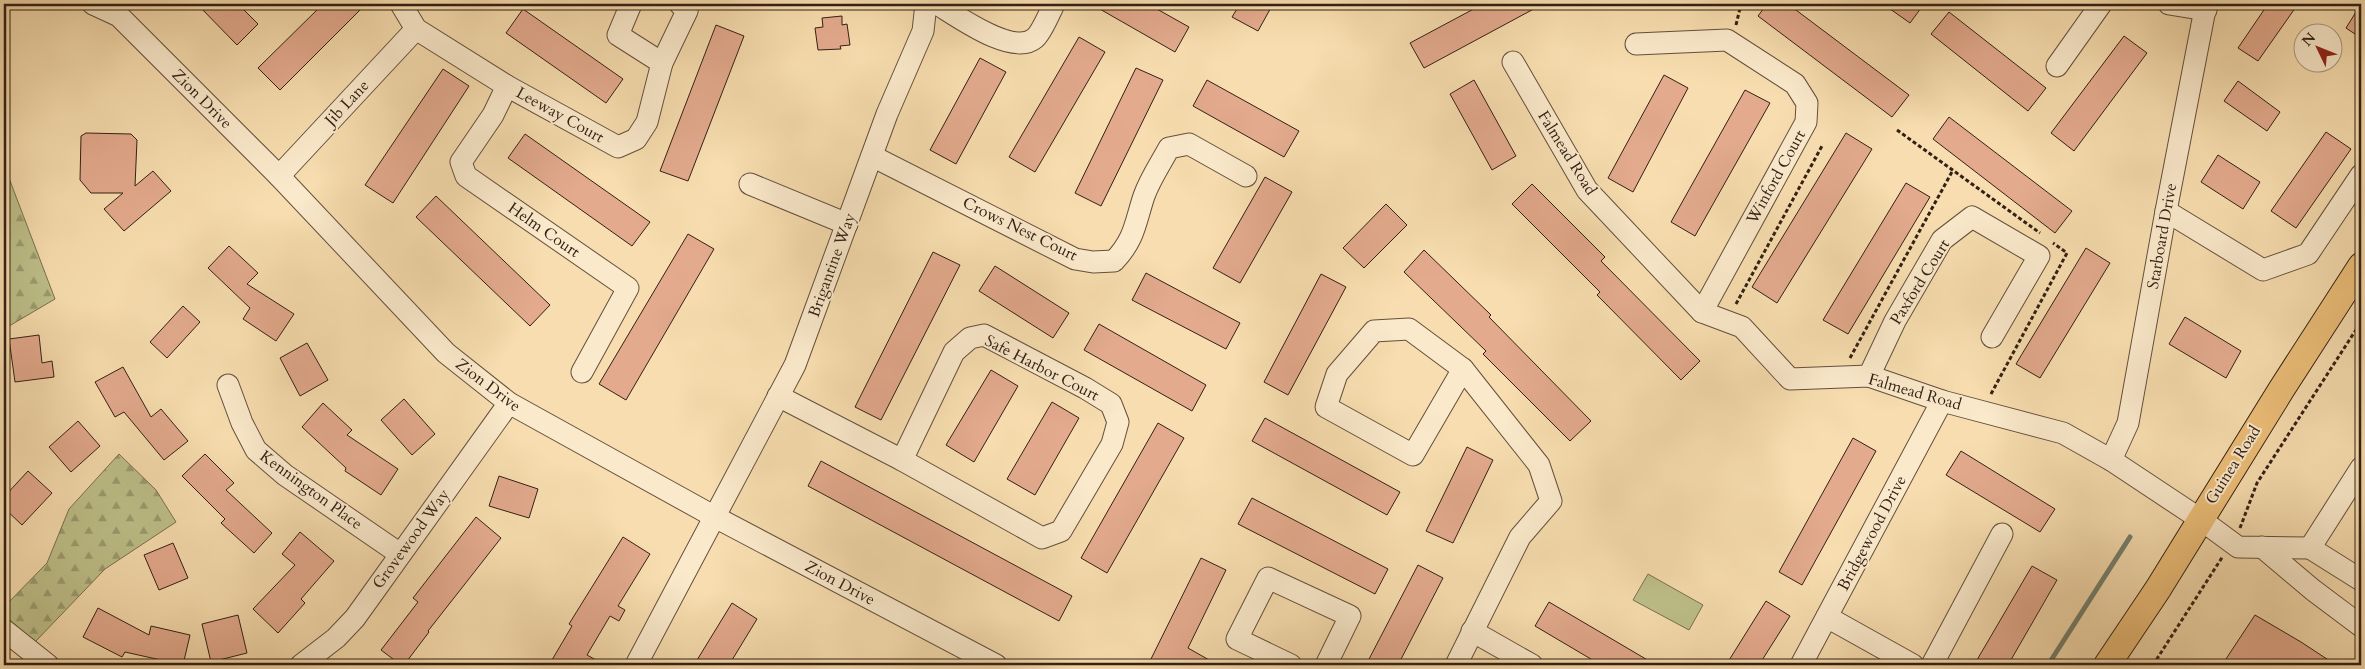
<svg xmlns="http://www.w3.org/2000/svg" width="2365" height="669" font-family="Cardo,serif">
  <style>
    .green { fill: #bec08a; stroke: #787050 }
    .forest { fill: url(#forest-firs); stroke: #787050 }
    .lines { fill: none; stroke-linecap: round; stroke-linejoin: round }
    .stream { stroke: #737e6d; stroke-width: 5 }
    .building { fill: #e3aa8d; stroke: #332015 }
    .minor-casing { stroke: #644f3c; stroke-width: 23 }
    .major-casing { stroke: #332015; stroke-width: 28 }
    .path { stroke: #332015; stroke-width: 3; stroke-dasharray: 4 2.5; stroke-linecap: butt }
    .minor { stroke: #fae9cb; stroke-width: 21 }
    .major { stroke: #ecbe78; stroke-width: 26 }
    .labels { text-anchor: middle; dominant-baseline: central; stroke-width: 4; stroke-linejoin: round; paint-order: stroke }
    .street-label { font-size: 16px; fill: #332015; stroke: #fae9cb }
  </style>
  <defs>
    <pattern id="forest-firs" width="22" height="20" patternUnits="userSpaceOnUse" patternTransform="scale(1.25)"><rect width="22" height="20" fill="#bec08a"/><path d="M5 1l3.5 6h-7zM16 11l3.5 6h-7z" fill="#9b9c70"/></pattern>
  </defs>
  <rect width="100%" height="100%" fill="#f7ddaf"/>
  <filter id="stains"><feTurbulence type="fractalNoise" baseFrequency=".004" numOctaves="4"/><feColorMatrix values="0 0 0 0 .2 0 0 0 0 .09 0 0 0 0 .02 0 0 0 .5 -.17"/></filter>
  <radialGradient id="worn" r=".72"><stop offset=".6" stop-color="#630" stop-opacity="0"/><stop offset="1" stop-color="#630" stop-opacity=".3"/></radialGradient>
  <path class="green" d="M1648,574L1703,605L1689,630L1633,600Z"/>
  <g class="forest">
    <path d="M4,165L55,299L4,329Z"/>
    <path d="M119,454L156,490L176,522L105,569L35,642L4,615V607L47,563L69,509Z"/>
  </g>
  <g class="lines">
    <path class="stream" d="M2048,665L2130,537"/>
  </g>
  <g class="building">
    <path d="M197,4H238L258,24L237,45Z"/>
    <path d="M323,4H366L280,90L258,68Z"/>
    <path d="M1091,4H1148L1189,27L1175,52Z"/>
    <path d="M1240,4H1273L1258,31L1232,17Z"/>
    <path d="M1483,4H1543L1424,68L1410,43Z"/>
    <path d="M1767,4H1788L1909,95L1892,117L1758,16Z"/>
    <path d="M1883,4H1924L1910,23Z"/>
    <path d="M2268,4H2298L2258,61L2238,48Z"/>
    <path d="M2361,4V38L2346,28Z"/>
    <path d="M523,9L623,79L606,103L506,33Z"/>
    <path d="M1949,12L2046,88L2028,111L1931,34Z"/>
    <path d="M842,16V25L847,24L850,45L840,46L841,49L818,50L815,28L823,27L822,18Z"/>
    <path d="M716,25L744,36L688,181L660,171Z"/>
    <path d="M2124,36L2147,53L2074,151L2051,133Z"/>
    <path d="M1079,37L1105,52L1035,172L1009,157Z"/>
    <path d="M980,58L1006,72L956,164L930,150Z"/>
    <path d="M1136,68L1163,80L1101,206L1075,193Z"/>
    <path d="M443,69L469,86L393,203L365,185Z"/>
    <path d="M1664,75L1688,88L1633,192L1608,178Z"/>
    <path d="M1207,80L1299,131L1284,157L1193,106Z"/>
    <path d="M1474,80L1516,156L1492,170L1450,94Z"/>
    <path d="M2238,81L2280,112L2267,131L2224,101Z"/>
    <path d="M1745,90L1770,103L1695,236L1671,222Z"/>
    <path d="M1949,117L2072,211L2055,233L1933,139Z"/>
    <path d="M2326,132L2351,149L2296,228L2271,211Z"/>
    <path d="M86,133L131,134L137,140L135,186L153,171L171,191L124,231L104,209L123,193H91L80,180L81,136Z"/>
    <path d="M1846,133L1872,149L1777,303L1752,287Z"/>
    <path d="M525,134L650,222L632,246L508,158Z"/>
    <path d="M2218,155L2260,182L2243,209L2201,182Z"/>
    <path d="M1265,177L1292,192L1240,283L1213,268Z"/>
    <path d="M1906,183L1930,197L1848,334L1823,320Z"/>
    <path d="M1532,184L1605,257L1601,261L1700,361L1681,380L1597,295L1600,292L1512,204Z"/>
    <path d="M436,196L550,305L530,326L416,217Z"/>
    <path d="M1386,204L1407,225L1364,268L1343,248Z"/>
    <path d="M688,234L714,249L626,400L599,384Z"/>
    <path d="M229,246L258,273L247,284L294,314L276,341L243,319L250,308L208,268Z"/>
    <path d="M2086,248L2110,263L2040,378L2016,364Z"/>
    <path d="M1424,250L1491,315L1489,317L1591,421L1570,441L1483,354L1486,351L1404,272Z"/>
    <path d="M933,252L960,265L881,420L855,407Z"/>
    <path d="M995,266L1069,313L1053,338L979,291Z"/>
    <path d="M1146,273L1240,323L1226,349L1132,300Z"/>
    <path d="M1321,274L1346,287L1288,395L1264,382Z"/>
    <path d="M183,306L200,322L167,358L150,342Z"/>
    <path d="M2185,317L2241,351L2226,378L2169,344Z"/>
    <path d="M1099,324L1206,385L1192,411L1084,350Z"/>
    <path d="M39,335L42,363L52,361L54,377L15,382L9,339Z"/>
    <path d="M307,343L328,380L300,396L280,358Z"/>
    <path d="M123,367L151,417L161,409L188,441L164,460L124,412L115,417L95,382Z"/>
    <path d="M991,370L1018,386L974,462L946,445Z"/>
    <path d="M404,399L435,434L412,455L381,420Z"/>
    <path d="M1052,402L1079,418L1035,495L1007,479Z"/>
    <path d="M323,403L352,430L347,435L398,469L381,495L345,471L346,468L302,427Z"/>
    <path d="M1265,418L1400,492L1387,515L1252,441Z"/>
    <path d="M78,421L100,446L71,472L49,447Z"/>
    <path d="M1158,423L1184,438L1107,573L1081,558Z"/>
    <path d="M1853,438L1876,451L1802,585L1779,572Z"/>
    <path d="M1467,447L1493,460L1453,543L1426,531Z"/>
    <path d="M1961,451L2055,509L2040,532L1946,475Z"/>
    <path d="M205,454L234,483L226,490L272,533L254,553L221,523L225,519L182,476Z"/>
    <path d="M821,461L1072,596L1059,621L808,486Z"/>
    <path d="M28,471L52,493L22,525L4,508V497Z"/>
    <path d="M499,476L538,489L529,518L489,506Z"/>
    <path d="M1252,498L1388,569L1375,594L1238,524Z"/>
    <path d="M476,517L501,538L428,631L429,632L404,665H401L381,650L418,602L413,598Z"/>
    <path d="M300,532L334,561L301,599L305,603L278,633L253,609L295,565L282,554Z"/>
    <path d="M623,537L650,554L618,606L625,610L619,621L610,616L587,655L605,665H549L572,626L569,624Z"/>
    <path d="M173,543L188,578L159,590L144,555Z"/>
    <path d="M1201,558L1226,570L1188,648L1218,665H1148Z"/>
    <path d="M1418,565L1443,578L1398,665H1376L1368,661Z"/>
    <path d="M2032,566L2057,580L2008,665H1974Z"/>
    <path d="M1766,601L1790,616L1759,665H1726Z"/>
    <path d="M1549,602L1656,665H1601L1535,626Z"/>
    <path d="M732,603L757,619L729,665H694Z"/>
    <path d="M98,608L149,635L151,626L190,635L183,665L125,652L122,657L83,637Z"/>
    <path d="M238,615L247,653L211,662L202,624Z"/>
    <path d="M2255,615L2301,642L2336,665H2222Z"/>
  </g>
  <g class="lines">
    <defs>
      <g id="minor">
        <path d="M93,4L119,16L279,176L446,353L509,403L715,517L996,665"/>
        <path d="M401,4L416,29L507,86L618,147L636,139L647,122L662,63L687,11L680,4"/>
        <path d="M631,4L618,35L662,63"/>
        <path d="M937,4C957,16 1013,57 1035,38C1042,32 1050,12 1054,4"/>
        <path d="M2169,4L2206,10"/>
        <path d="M1636,44L1727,40L1795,84L1807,103L1806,122L1702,312"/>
        <path d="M1513,62L1587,190L1702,312L1742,327L1790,379L1869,376L1942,401L2063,433L2111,460L2200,519L2238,547L2310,548L2361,468"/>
        <path d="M2057,66L2101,4"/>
        <path d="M507,86L493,115L461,162L466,176L628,288L582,372"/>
        <path d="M872,156L1075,259L1093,262L1114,261C1135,239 1135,223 1144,196C1150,179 1161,163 1169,148L1189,144L1246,176"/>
        <path d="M279,176L416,29"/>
        <path d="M750,184L847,224"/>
        <path d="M2166,211L2263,270L2308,254L2361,175"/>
        <path d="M1409,329L1463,369L1413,455L1326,407L1337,374L1374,331Z"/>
        <path d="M984,335L1085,388L1111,404L1118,422L1112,444L1061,531L1042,538L902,460L954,352L970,338Z"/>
        <path d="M1869,376L1895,321L1942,240L1972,217L2039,256L1992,337"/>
        <path d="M228,385L242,423L256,450L285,475L400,554"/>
        <path d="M778,396L902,460"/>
        <path d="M2111,460L2128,423L2166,211L2206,4"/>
        <path d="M2262,547L2313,590L2361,626"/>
        <path d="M2310,548L2361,580"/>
        <path d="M1827,617L1913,665"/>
        <path d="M4,630L48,665"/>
        <path d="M1472,631L1532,665"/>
        <path d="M301,665L336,638L355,618L509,403"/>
        <path d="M636,665L795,365L887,114L923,31L926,4"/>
        <path d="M1291,665L1237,639L1268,578L1350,616L1326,665"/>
        <path d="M1456,665L1520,537L1551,501L1539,465L1463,369"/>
        <path d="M1801,665L1942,401"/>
        <path d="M1932,665L2002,534"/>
      </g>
      <path id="major" d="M2107,665L2158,589L2281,390L2361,266"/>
    </defs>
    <use href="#minor" class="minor-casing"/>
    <use href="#major" class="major-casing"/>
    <g class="path">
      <path d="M1736,25L1741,4"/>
      <path d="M1897,130L2040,233"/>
      <path d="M1736,304L1822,146"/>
      <path d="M1850,358L1953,170"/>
      <path d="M1991,394L2067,253L2053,243"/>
      <path d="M2240,528L2257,483L2361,322"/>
      <path d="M2153,665L2223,556"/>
    </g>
    <use href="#minor" class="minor"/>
    <use href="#major" class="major"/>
  </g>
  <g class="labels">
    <g class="street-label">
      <text transform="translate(202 99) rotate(45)">Zion Drive</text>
      <text transform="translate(347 103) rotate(-47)">Jib Lane</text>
      <text transform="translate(560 115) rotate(29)">Leeway Court</text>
      <text transform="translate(1567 153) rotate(58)">Falmead Road</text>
      <text transform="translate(1776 177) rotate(-61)">Winford Court</text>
      <text transform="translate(1020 229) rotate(26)">Crows Nest Court</text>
      <text transform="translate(544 230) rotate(35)">Helm Court</text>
      <text transform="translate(2162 236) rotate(-80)">Starboard Drive</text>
      <text transform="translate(832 265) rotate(-70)">Brigantine Way</text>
      <text transform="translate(1920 282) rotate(-58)">Paxford Court</text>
      <text transform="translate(1042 368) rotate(27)">Safe Harbor Court</text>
      <text transform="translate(488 385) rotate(37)">Zion Drive</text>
      <text transform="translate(1915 392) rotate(16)">Falmead Road</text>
      <text transform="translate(2233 465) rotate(-58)">Guinea Road</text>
      <text transform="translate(311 490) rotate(36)">Kennington Place</text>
      <text transform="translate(1872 533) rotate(-62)">Bridgewood Drive</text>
      <text transform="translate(411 539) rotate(-54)">Grovewood Way</text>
      <text transform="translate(840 583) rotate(28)">Zion Drive</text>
    </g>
  </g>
  <rect width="2365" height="669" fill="none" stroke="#f7ddaf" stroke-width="20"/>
  <rect x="5" y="5" width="2355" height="659" fill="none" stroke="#332015" stroke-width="2.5"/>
  <rect x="10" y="10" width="2345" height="649" fill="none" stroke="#332015"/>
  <g transform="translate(2318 48) rotate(313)"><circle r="24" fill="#fae9cb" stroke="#aa9982"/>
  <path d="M0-4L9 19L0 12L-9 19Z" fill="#8f2418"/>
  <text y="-8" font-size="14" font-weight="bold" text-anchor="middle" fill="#332015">N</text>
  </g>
  <rect width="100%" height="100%" filter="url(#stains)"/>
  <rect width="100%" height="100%" fill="url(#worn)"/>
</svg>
